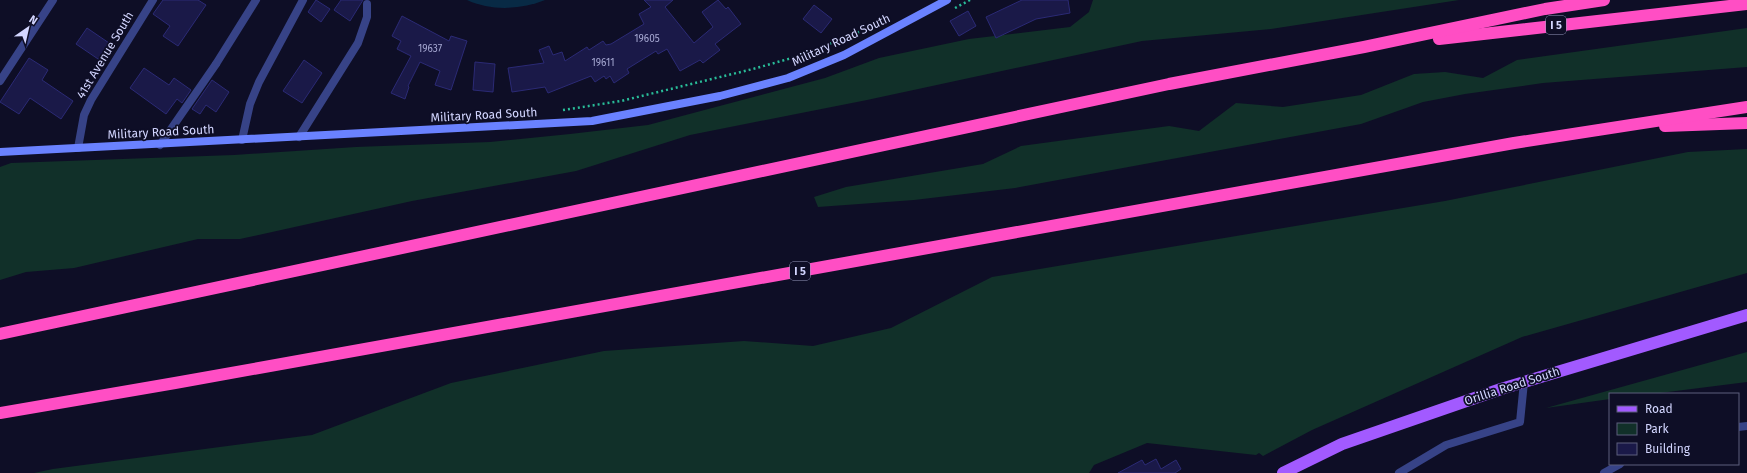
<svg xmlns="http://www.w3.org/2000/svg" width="1747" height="473" font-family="'Fira Sans',sans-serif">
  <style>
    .green { fill: #113029 }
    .water { fill: #082a45 }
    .building { fill: #1a1948; stroke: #2b2a75 }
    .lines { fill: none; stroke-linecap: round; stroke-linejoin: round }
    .path { stroke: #29bc98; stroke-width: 2.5; stroke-dasharray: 2 3; stroke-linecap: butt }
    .lane { stroke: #374387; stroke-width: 8 }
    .street { stroke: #374387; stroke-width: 8 }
    .secondary { stroke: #6a82ff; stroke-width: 8 }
    .primary { stroke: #a25aff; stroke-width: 12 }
    .highway { stroke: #ff4ec4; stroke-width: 12 }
    .labels { text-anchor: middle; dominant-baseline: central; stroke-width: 3.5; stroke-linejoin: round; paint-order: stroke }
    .number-label { font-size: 10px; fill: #a5a7d1 }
    .shield { fill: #0e0e26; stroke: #989abe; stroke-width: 1 }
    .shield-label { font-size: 11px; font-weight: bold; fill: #d3d6ff }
    .street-label { font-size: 12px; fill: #d3d6ff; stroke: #0e0e26 }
  </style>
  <rect width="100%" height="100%" fill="#0e0e26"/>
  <g class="green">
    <path d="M1093,0H1459L1271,29L1142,41L867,100L690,135L576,171L412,201L240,239H198L74,268L26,272L0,280V167L11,163L234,155L356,147L490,142L570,134L648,125L825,78L879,58L969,39L1070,27L1089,12Z"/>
    <path d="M1747,28V67L1543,83L1465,94L1423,102L1361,124L1015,188L914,200L818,207L814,197L846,187L983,164L1021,146L1169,126L1199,131L1236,103L1283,107L1361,95L1414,74L1445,72L1483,78L1517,60Z"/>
    <path d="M1747,149V273L1522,337L1312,430L1263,456L1259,453L1256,455L1147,443L1094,465L1089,473H34L53,469L312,435L451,383L604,351L744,341L813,346L891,328L992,277L1445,201L1688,152Z"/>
    <path d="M1747,352V382L1652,394H1610V399L1546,408Z"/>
  </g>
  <path class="water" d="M467,0H545C520,10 491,11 467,0Z"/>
  <g class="building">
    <path d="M163,0H198L206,5L178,46L163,36L170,26L153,14Z"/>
    <path d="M316,0L330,9L321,22L308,12Z"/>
    <path d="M341,0H363L350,21L334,10Z"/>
    <path d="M644,0H673L665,7L694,43L713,27L702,12L718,0L726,9L728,7L741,24L715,44L720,50L703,63L700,60L680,71L667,49L658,54L656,51L627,69L629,73L614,83L610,76L606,79L604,76L595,82L591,76L548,93L545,87L512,92L508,68L544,63L539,50L549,46L553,55L562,52L565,61L587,47L589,50L603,41L606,45L611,44L644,24L639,14L651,7Z"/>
    <path d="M1022,0H1068L1070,13L1036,19L996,38L986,17Z"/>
    <path d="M814,5L832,19L821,33L803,19Z"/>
    <path d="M968,11L976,26L959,36L950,21Z"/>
    <path d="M402,16L449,41L451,36L467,41L451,90L435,85L440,71L420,62L408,86L409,87L405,99L391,93L411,56L397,49L401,41L392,36Z"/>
    <path d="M87,28L112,45L101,61L76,44Z"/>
    <path d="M29,58L48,70L42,80L73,101L61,119L30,98L19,114L0,102Z"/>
    <path d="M304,60L322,73L302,103L283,91Z"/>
    <path d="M475,62L495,64L493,92L473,90Z"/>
    <path d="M144,68L169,85L174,78L191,90L182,103L177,99L166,114L130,88Z"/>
    <path d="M212,80L229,92L216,112L206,105L200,114L192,109Z"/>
    <path d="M1156,459L1161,469L1176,460L1181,469L1175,473H1118L1142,460L1145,465Z"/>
  </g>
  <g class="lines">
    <g class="path">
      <path d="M955,8L970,0"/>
      <path d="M563,110L621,101L753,69L799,56L869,28"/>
    </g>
    <g class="lane">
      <path d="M216,64L256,0"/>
      <path d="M299,137L358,43L367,17V4"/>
      <path d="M242,140L250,104L259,82L303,0"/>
      <path d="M1738,427L1747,426"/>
      <path d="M1399,473L1446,445L1520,422L1524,382"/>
      <path d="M1604,473L1620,464"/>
    </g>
    <g class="street">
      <path d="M0,81L53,0"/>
      <path d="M160,145L216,64"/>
      <path d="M78,148L84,115L91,100L153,0"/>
    </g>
    <path class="secondary" d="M0,152L592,121L720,96L788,78L844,55L947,0"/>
    <path class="primary" d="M1283,473L1342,444L1501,389L1747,315"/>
    <g class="highway">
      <path d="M1439,39L1747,4"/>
      <path d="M1665,126L1747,123"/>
      <path d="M0,334L1169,84L1364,47L1545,9L1604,0"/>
      <path d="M0,413L175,383L1514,143L1747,107"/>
    </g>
  </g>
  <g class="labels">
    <g class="number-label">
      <text x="647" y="39">19605</text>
      <text x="430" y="49">19637</text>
      <text x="603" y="63">19611</text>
    </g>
    <g class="shield">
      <rect x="1546" y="16" width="20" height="18" rx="3"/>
      <rect x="790" y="262" width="20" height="18" rx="3"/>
    </g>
    <g class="shield-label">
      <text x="1556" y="25">I 5</text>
      <text x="800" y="271">I 5</text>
    </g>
    <g class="street-label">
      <text transform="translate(841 40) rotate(-25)">Military Road South</text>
      <text transform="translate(105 55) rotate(-59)">41st Avenue South</text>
      <text transform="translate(484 115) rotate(-3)">Military Road South</text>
      <text transform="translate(161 132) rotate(-3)">Military Road South</text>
      <text transform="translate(1512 386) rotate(-18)">Orillia Road South</text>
    </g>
  </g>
  <rect x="1609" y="393" width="130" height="72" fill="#0e0e26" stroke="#5d5e7d"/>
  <rect x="1617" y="406" width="20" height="6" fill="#a25aff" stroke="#5d5e7d"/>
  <text x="1645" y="413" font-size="12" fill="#d3d6ff">Road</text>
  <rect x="1617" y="423" width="20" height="12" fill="#113029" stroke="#5d5e7d"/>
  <text x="1645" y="433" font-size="12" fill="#d3d6ff">Park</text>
  <rect x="1617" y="443" width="20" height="12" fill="#1a1948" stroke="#5d5e7d"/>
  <text x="1645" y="453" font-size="12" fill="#d3d6ff">Building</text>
  <g transform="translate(28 28) rotate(34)" stroke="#0e0e26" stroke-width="3" paint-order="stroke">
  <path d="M0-3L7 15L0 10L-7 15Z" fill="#d3d6ff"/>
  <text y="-6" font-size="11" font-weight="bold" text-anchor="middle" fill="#d3d6ff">N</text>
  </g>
</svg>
